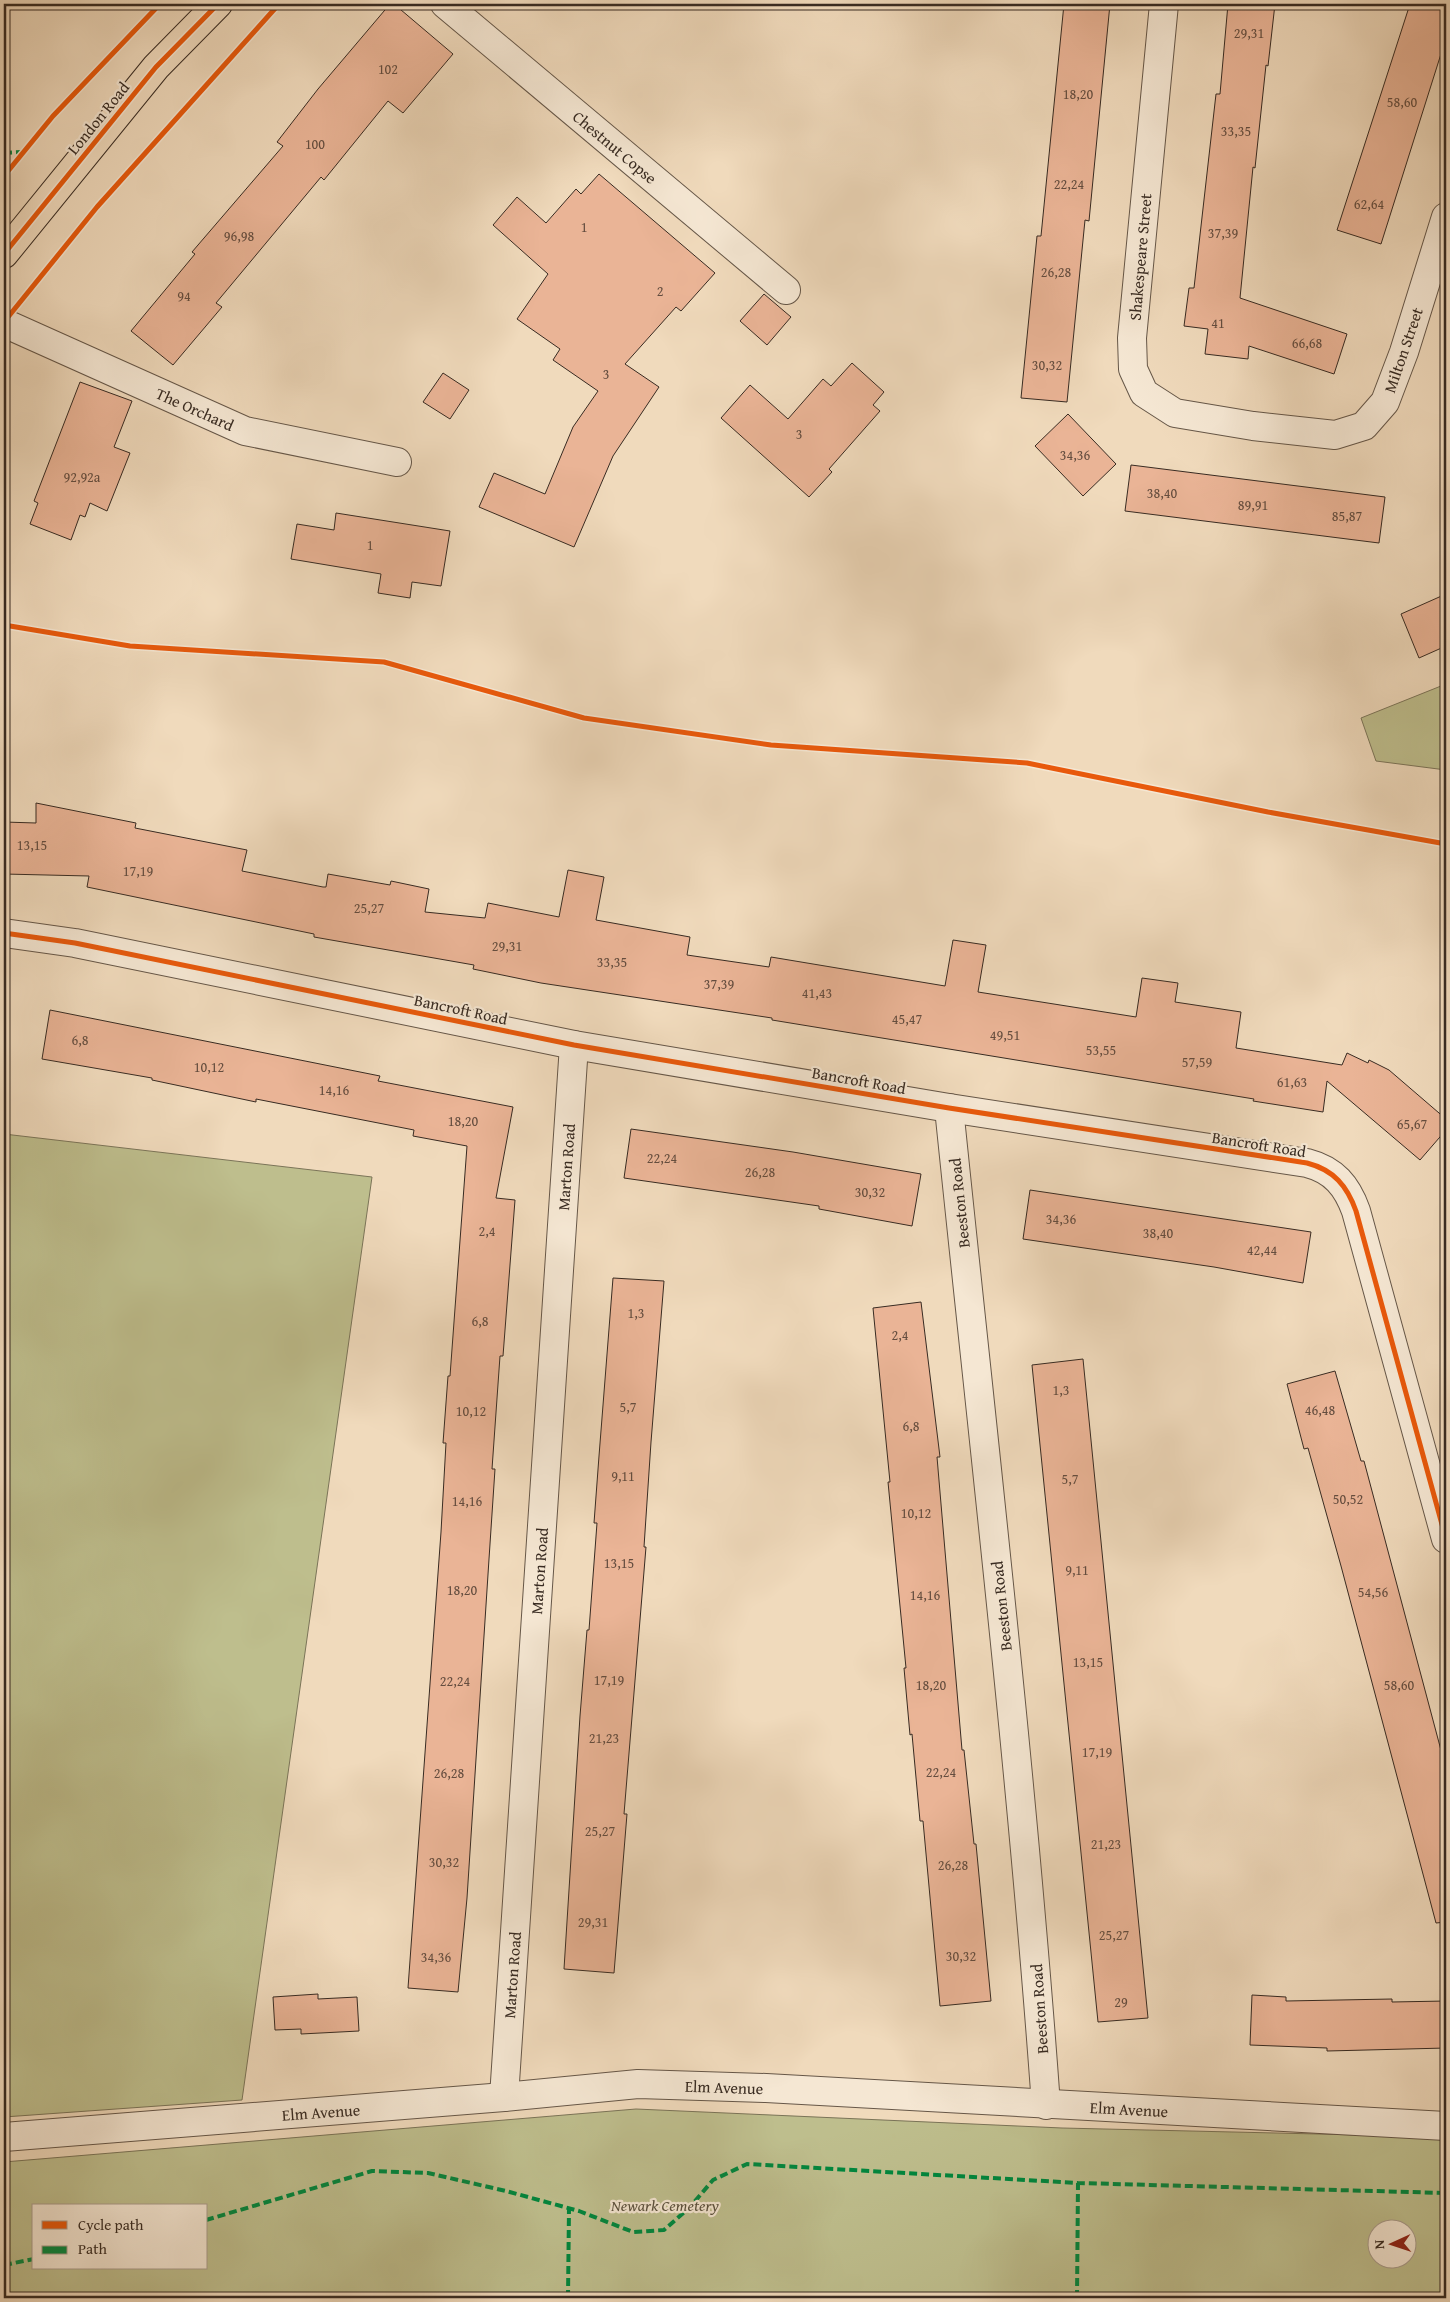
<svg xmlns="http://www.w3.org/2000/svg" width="1450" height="2302" font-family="'Gentium Book Plus',serif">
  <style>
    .green { fill: #bebe8d; stroke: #7b7458; fill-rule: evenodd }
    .building { fill: #eab496; stroke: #382b22 }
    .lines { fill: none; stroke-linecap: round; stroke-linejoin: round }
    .minor-casing { stroke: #665748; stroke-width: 30 }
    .major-casing { stroke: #382b22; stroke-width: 30 }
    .minor { stroke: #f5e7d3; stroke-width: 28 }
    .major { stroke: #f0dabc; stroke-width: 28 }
    .quiet { stroke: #00873e; stroke-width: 4; stroke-dasharray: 8 4; stroke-linecap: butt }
    .cycleway-casing { stroke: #f5e7d3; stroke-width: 8 }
    .cycleway { stroke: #e8590c; stroke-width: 5 }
    .labels { text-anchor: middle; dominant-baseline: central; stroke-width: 4.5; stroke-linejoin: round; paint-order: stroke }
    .number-label { font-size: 14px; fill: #644d3f }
    .street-label { font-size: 16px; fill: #382b22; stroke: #f5e7d3 }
    .park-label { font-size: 16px; font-style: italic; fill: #5a503d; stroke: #f5e7d3 }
  </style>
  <rect width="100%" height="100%" fill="#f0dabc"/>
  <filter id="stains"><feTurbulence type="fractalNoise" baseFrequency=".004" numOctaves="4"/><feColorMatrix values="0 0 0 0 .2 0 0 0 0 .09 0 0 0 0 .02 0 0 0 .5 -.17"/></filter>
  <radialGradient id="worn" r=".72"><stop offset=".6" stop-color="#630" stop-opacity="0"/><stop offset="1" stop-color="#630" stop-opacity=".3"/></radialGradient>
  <g class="green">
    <path d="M1446,684V770L1376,761L1361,718Z"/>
    <path d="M4,1134L372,1177L242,2100L4,2117Z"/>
    <path d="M636,2109L1062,2128L1446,2137V2298H4V2162ZM34,2206H206V2268H34ZM1378,2230H1408V2260H1378Z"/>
  </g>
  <g class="building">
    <path d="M390,4H394L453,54L403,113L388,101L324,180L321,177L216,303L222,307L173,365L131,331L195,254L192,252L283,146L277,142L318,89Z"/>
    <path d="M1064,4H1110L1089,221L1085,220L1067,402L1021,398L1037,236H1041Z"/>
    <path d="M1228,4H1275L1268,66L1266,65L1255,168L1253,167L1240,298L1347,334L1334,374L1249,346L1248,359L1205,354L1208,329L1184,326L1189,288H1194L1216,94H1220Z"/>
    <path d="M1410,4H1446V38L1381,244L1337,230Z"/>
    <path d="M599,174L715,273L681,311L676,307L625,364L659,387L613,456L574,547L479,507L494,473L545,494L573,427L598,391L553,360L560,349L517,319L548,274L493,225L517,197L546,223L576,189L581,194Z"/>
    <path d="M764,294L791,317L767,345L740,321Z"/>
    <path d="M852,363L884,392L873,405L880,411L829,469L832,472L809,497L721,418L750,385L788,419L823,379L831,386Z"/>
    <path d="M443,373L469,390L450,419L423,402Z"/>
    <path d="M80,382L132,401L114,447L130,453L107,511L90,503L85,517L80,515L71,540L30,524L38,503L34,501Z"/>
    <path d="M1068,414L1116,464L1083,496L1035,446Z"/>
    <path d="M1131,465L1385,497L1379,543L1125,511Z"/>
    <path d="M336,513L450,531L441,586L412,582L410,598L378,593L381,574L291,559L297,524L334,530Z"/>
    <path d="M1446,594V646L1419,658L1401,614Z"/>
    <path d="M36,803L136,823L135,828L247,850L242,871L323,887H326L328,874L390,885L391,881L429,889L425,912L485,918L488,903L559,917L568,870L604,877L596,920L690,937L687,955L769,967L771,957L945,986L953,940L986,945L978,992L1136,1017L1142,978L1178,983L1175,1002L1241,1012L1236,1048L1342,1065L1347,1053L1368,1063L1369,1060L1389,1070L1446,1119V1130L1420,1160L1327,1081L1323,1112L1253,1101L1254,1099L772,1020V1018L541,983L473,969L474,965L314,937V934L87,887L89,876L4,874V822L36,823Z"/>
    <path d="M50,1010L380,1076L378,1081L513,1107L496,1198L515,1200L503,1356H500L492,1469H495L489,1559L467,1898L458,1992L408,1988L441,1532L446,1443H443L448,1376H450L467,1146L413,1136L414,1130L256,1099V1102L152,1080V1078L42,1059Z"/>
    <path d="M631,1129L793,1152L921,1174L912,1226L819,1209V1206L624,1178Z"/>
    <path d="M1030,1190L1311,1232L1303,1283L1214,1267L1023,1239Z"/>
    <path d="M613,1278L664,1281L651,1442L644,1547H646L624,1814H627L614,1973L564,1969L580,1716L587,1630H589L597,1523H594L599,1456Z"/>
    <path d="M921,1302L940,1457H937L962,1750H964L974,1844H976L991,2001L940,2006L923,1821H920L912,1734L910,1735L904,1668H906L888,1482H890L873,1308Z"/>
    <path d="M1083,1359L1148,2018L1098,2022L1032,1365Z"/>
    <path d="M1335,1371L1361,1461H1364L1446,1769V1922L1436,1923L1341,1566L1308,1448L1304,1449L1287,1384Z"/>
    <path d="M318,1994V1999L357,1997L359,2031L301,2034V2029L275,2030L273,1997Z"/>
    <path d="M1252,1995L1286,1997V2001L1392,1999V2002L1446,2001V2048L1327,2051V2048L1250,2045Z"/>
  </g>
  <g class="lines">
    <defs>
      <g id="minor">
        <path d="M445,4L786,290"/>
        <path d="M1164,4L1132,338L1133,369L1144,393L1175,413L1253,426L1335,435L1364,426L1385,402L1404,352L1446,217"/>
        <path d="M4,323L245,431L397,462"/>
        <path d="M4,933L75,943L574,1045L949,1108L1307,1163C1334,1170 1347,1186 1356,1211L1446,1539"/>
        <path d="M949,1108C983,1440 1022,1772 1046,2105"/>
        <path d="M504,2097L574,1045"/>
        <path d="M4,2137L504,2097L638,2084L766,2088L1446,2126"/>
      </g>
      <path id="major" d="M4,254L156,67L218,4"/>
    </defs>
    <use href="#minor" class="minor-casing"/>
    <use href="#major" class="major-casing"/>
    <use href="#minor" class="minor"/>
    <use href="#major" class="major"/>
    <g class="quiet">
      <path d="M4,153L22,152"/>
      <path d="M206,2220L372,2171L428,2173L506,2191L579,2211L633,2232L664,2230L690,2207L713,2180L747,2164L1078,2183L1446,2193"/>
      <path d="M4,2265L34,2259"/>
      <path d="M568,2298L569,2208"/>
      <path d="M1077,2298L1078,2183"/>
    </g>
    <defs>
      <g id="cycleway">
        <path d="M4,176L53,116L160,4"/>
        <path d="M4,254L156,67L218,4"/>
        <path d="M4,322L97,207L279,4"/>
        <path d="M4,625L130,646L384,662L584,718L771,745L1027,763L1268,812L1446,844"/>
        <path d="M4,933L75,943L574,1045L949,1108L1307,1163C1334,1170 1347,1186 1356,1211L1446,1539"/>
      </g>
    </defs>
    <use href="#cycleway" class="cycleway-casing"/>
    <use href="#cycleway" class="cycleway"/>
  </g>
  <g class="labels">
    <g class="number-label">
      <text x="1249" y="33">29,31</text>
      <text x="388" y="69">102</text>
      <text x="1078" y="94">18,20</text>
      <text x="1402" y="102">58,60</text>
      <text x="1236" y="131">33,35</text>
      <text x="315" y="144">100</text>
      <text x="1069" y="184">22,24</text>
      <text x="1369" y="204">62,64</text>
      <text x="584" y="227">1</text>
      <text x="1223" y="233">37,39</text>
      <text x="239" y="236">96,98</text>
      <text x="1056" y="272">26,28</text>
      <text x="660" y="291">2</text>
      <text x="184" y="296">94</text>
      <text x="1218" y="323">41</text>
      <text x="1307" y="343">66,68</text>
      <text x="1047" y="365">30,32</text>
      <text x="606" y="374">3</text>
      <text x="799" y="434">3</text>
      <text x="1075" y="455">34,36</text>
      <text x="82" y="477">92,92a</text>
      <text x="1162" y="493">38,40</text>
      <text x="1253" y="505">89,91</text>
      <text x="1347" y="516">85,87</text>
      <text x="370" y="545">1</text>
      <text x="32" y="845">13,15</text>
      <text x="138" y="871">17,19</text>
      <text x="369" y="908">25,27</text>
      <text x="507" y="946">29,31</text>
      <text x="612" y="962">33,35</text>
      <text x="719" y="984">37,39</text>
      <text x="817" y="993">41,43</text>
      <text x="907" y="1019">45,47</text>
      <text x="1005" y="1035">49,51</text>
      <text x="80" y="1040">6,8</text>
      <text x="1101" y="1050">53,55</text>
      <text x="1197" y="1062">57,59</text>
      <text x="209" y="1067">10,12</text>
      <text x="1292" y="1082">61,63</text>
      <text x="334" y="1090">14,16</text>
      <text x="463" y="1121">18,20</text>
      <text x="1412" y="1124">65,67</text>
      <text x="662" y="1158">22,24</text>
      <text x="760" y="1172">26,28</text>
      <text x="870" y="1192">30,32</text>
      <text x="1061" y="1219">34,36</text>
      <text x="487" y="1231">2,4</text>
      <text x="1158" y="1233">38,40</text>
      <text x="1262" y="1250">42,44</text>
      <text x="636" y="1313">1,3</text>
      <text x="480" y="1321">6,8</text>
      <text x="900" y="1335">2,4</text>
      <text x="1061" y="1390">1,3</text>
      <text x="628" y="1407">5,7</text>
      <text x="1320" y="1410">46,48</text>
      <text x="471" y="1411">10,12</text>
      <text x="911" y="1426">6,8</text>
      <text x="623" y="1476">9,11</text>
      <text x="1070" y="1479">5,7</text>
      <text x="1348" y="1499">50,52</text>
      <text x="467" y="1501">14,16</text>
      <text x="916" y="1513">10,12</text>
      <text x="619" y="1563">13,15</text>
      <text x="1077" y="1570">9,11</text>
      <text x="462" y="1590">18,20</text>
      <text x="1373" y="1592">54,56</text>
      <text x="925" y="1595">14,16</text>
      <text x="1088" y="1662">13,15</text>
      <text x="609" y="1680">17,19</text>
      <text x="455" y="1681">22,24</text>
      <text x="931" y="1685">18,20</text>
      <text x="1399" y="1685">58,60</text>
      <text x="604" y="1738">21,23</text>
      <text x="1097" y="1752">17,19</text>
      <text x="941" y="1772">22,24</text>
      <text x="449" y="1773">26,28</text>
      <text x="600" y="1831">25,27</text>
      <text x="1106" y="1844">21,23</text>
      <text x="444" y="1862">30,32</text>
      <text x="953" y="1865">26,28</text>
      <text x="593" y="1922">29,31</text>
      <text x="1114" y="1935">25,27</text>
      <text x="961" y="1956">30,32</text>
      <text x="436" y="1957">34,36</text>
      <text x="1121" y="2002">29</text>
    </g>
    <g class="street-label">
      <text transform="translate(98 118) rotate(-51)">London Road</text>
      <text transform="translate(615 147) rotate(40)">Chestnut Copse</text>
      <text transform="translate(1140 257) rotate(-85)">Shakespeare Street</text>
      <text transform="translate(1403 350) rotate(-71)">Milton Street</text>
      <text transform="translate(195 409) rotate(24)">The Orchard</text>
      <text transform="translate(461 1009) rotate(12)">Bancroft Road</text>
      <text transform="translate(859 1080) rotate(10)">Bancroft Road</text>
      <text transform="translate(1259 1144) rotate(9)">Bancroft Road</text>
      <text transform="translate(566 1167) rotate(-86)">Marton Road</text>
      <text transform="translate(959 1203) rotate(-96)">Beeston Road</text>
      <text transform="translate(539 1571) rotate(-86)">Marton Road</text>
      <text transform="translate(1001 1606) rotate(-96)">Beeston Road</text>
      <text transform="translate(512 1975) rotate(-86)">Marton Road</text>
      <text transform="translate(1039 2009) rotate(-94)">Beeston Road</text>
      <text transform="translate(724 2087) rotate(2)">Elm Avenue</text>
      <text transform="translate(1129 2109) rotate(3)">Elm Avenue</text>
      <text transform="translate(321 2112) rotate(-4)">Elm Avenue</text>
    </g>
    <g class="park-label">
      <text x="665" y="2205">Newark Cemetery</text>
    </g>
  </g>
  <rect width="1450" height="2302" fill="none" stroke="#f0dabc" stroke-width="20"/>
  <rect x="5" y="5" width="1440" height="2292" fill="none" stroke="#382b22" stroke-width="2.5"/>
  <rect x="10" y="10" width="1430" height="2282" fill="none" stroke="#382b22"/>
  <rect x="32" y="2204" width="175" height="65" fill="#f5e7d3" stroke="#a99c8c"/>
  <rect x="42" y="2221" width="25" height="8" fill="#e8590c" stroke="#a99c8c"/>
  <text x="78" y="2230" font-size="15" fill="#382b22">Cycle path</text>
  <rect x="42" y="2246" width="25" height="8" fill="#00873e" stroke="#a99c8c"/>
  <text x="78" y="2254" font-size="15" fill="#382b22">Path</text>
  <g transform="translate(1392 2244) rotate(267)"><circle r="24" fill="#f5e7d3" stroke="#a99c8c"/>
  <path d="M0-4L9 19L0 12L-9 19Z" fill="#8f2418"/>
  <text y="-8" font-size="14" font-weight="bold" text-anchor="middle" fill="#382b22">N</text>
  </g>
  <rect width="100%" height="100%" filter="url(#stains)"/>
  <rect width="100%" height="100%" fill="url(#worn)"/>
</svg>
